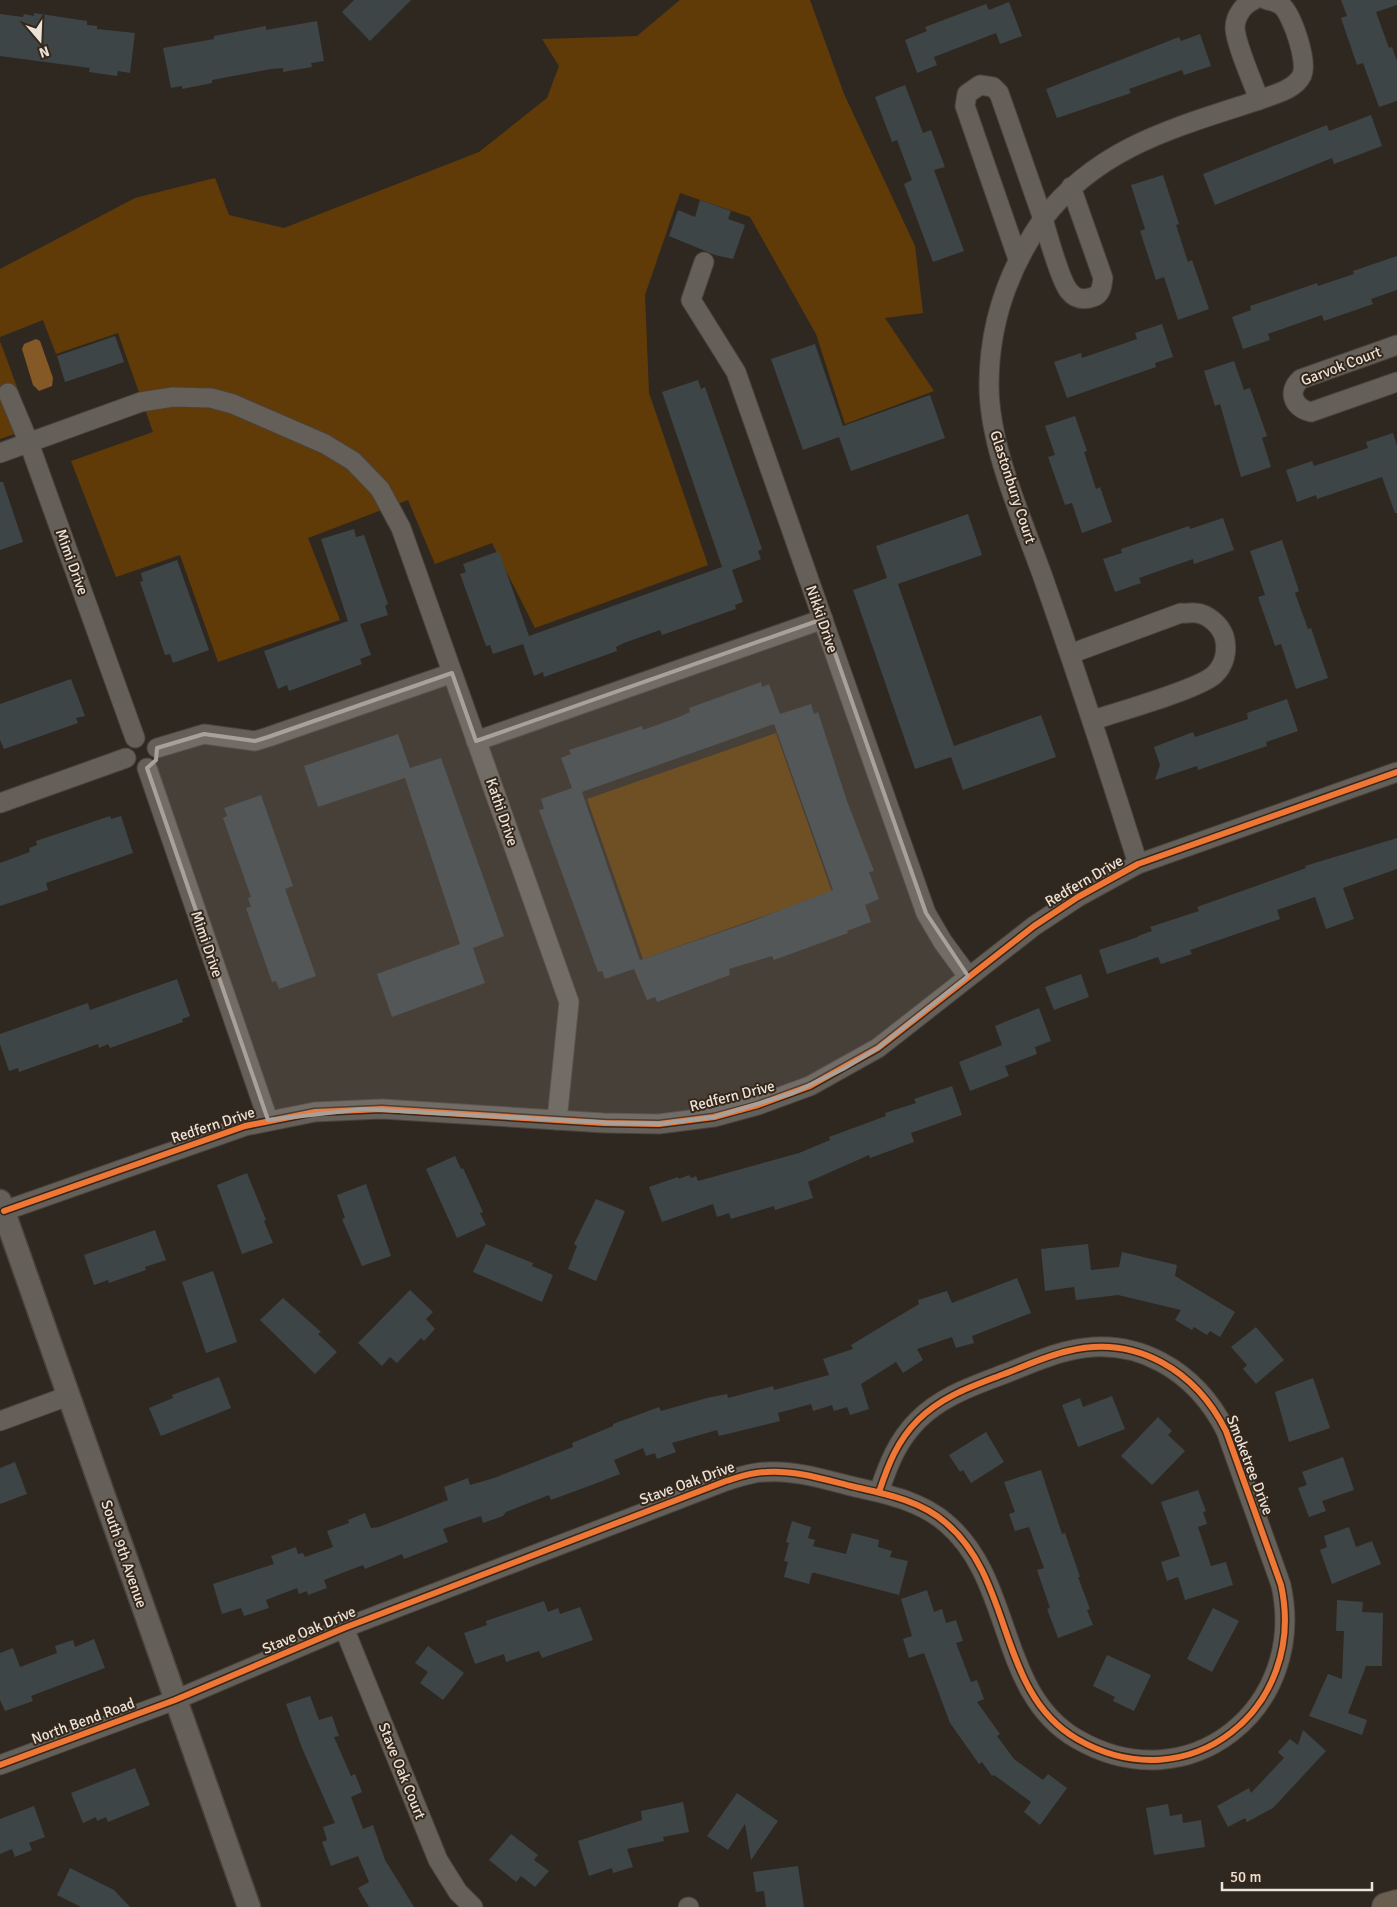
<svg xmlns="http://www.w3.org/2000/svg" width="1397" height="1907" font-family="Signika,sans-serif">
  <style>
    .green { fill: #613b07 }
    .water { fill: #855926 }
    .building { fill: #3e4547; fill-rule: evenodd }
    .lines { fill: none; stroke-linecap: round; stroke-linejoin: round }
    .minor-casing { stroke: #49433c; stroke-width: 21 }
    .tertiary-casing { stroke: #49433c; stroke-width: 25 }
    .motorway-casing { stroke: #49433c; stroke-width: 30 }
    .minor { stroke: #655f5a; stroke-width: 19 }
    .tertiary { stroke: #655f5a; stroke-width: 22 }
    .motorway { stroke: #6a5e4f; stroke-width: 28 }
    .cycleway-casing { stroke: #35281b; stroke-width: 9 }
    .cycleway { stroke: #f07635; stroke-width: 6 }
    .marked { fill: #a9a199; fill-opacity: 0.2; stroke: #a9a199; stroke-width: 4; stroke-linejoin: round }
    .labels { text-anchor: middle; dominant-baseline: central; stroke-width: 4; stroke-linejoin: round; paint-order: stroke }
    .street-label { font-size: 15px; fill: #ebe2da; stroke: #35281b }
  </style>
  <rect width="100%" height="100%" fill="#2f2821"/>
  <g class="green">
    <path d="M680,0H810L844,94L915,246L923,313L885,318L934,391L845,424L816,334L750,217L680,193L645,295L649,393L708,565L535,628L492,543L435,564L408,500L308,538L340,620L218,662L180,555L116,577L71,461L153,432L118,333L56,354L43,320L0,337V269L135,198L215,178L229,215L284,228L479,152L547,98L559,66L542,39L637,36Z"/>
    <path d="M0,341L32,428L0,439Z"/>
    <path d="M776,733L832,892L643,959L587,799Z"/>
  </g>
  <path class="water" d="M36,339L40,341L53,378L52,386L39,391L33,385L22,349L24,344Z"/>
  <g class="building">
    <path d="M354,0H411L370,41L342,12Z"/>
    <path d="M1341,0H1397V5L1376,12L1389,48L1392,47L1397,61V101L1379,107L1363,63L1357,65L1341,18L1347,16Z"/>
    <path d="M1009,2L1022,36L1000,44L996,33L934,57L937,65L917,73L905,40L927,31L925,27L986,4L989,10Z"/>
    <path d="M34,13L87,21V25L97,26V29L135,33L130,73L118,71L117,76L89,72L90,68L0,56V14L23,17L24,14L34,16Z"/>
    <path d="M317,21L324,61L311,63L312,67L283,72V68L271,69L212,80V83L182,89V86L171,88L163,48L214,39V36L266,26V30Z"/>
    <path d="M1200,34L1211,66L1184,75L1182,70L1129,89L1131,93L1057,118L1046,89L1179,37L1181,41Z"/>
    <path d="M905,85L923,133L931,130L945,167L934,170L964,251L933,262L904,184L912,180L897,140L892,142L875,97Z"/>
    <path d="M1371,115L1382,146L1334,164L1332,158L1215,205L1203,174L1327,125L1329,131Z"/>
    <path d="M1163,175L1179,224L1176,225L1188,262L1192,260L1209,309L1178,320L1164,277L1156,280L1140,231L1145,229L1131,185Z"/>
    <path d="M700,200L731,211L728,219L745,225L733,259L715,255L669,236L678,210L695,217Z"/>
    <path d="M1397,256V290L1371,299L1373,304L1324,321L1322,315L1268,334L1270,340L1243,349L1232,317L1251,310L1250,306L1317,283L1318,286L1354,274L1353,271Z"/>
    <path d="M1162,324L1173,357L1155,363L1156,367L1067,398L1054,362L1081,353L1082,358L1137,339L1135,333Z"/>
    <path d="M115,336L124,362L65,382L57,356Z"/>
    <path d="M815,344L843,426L930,395L945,438L851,471L839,437L803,450L771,359Z"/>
    <path d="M1234,361L1244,390L1250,388L1267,436L1262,438L1271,467L1241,477L1220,404L1215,406L1204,371Z"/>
    <path d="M698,380L701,389L705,387L762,549L758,551L761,559L732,570L743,602L735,605L736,609L662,635L660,630L624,643L616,647L617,651L544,677L543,672L534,676L523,644L493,654L490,645L486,646L460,574L466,572L463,564L499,551L529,636L722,567L662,392Z"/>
    <path d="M1075,416L1087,451L1084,452L1096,489L1100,487L1112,522L1082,533L1072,503L1065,505L1048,457L1055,455L1045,426Z"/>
    <path d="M1393,433L1397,446V513H1395L1382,477L1317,499L1316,495L1297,502L1286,470L1312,461L1314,466L1368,448L1366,442Z"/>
    <path d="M0,482H3L23,542L0,550Z"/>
    <path d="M968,514L982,555L898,584L954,746L1041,715L1056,757L963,790L951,757L915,769L853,590L887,578L876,546Z"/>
    <path d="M1223,518L1234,550L1194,564L1193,559L1139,578L1141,583L1115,592L1103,559L1122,553L1121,549L1189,526L1190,529Z"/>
    <path d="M354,529L356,537L364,535L388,604L385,606L388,615L360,624L371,655L360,659L362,664L289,691L287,685L278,689L264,651L348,621L321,539Z"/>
    <path d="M1282,540L1299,591L1295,593L1308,629L1311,628L1328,678L1296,689L1281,644L1275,646L1258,597L1265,595L1250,551Z"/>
    <path d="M177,560L209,650L173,663L170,654L165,655L140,582L143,581L141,573Z"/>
    <path d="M71,679L85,716L76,718L78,723L4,749L0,740V704Z"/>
    <path d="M761,682L762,687L769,684L780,714L811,704L814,714L818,712L847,801L874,871L869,872L879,899L865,905L871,922L847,931L848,933L774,960L772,956L729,969L730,975L657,1002L655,997L647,1000L634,969L605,979L602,971L598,972L539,810L544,809L541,799L572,788L561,758L571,754L569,750L642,726L643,730L679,717L690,712L689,708ZM774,724L833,890L750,922L640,960L582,792Z"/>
    <path d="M1287,699L1298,731L1266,742L1267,746L1198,770L1197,766L1155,780L1160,765L1154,747L1193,732L1195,737L1248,719L1247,713Z"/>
    <path d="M398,734L410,768L441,758L504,936L473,948L485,983L392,1017L377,974L460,944L405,778L318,807L304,766Z"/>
    <path d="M261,795L293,886L285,889L316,976L279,989L276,981L272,982L246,908L251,907L248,898L251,897L223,818L227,816L224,808Z"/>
    <path d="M110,816L111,819L121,816L133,853L46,883L48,890L0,906V863L30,852L29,848L37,845L36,841Z"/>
    <path d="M1397,838V869L1343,888L1354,919L1326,929L1315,897L1277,910L1280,919L1190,950L1192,954L1161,964L1158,957L1107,974L1099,950L1138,937V936L1152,931L1150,927L1199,911L1197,907L1306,868L1305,866Z"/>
    <path d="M1081,974L1089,997L1054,1010L1045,987Z"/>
    <path d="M177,979L190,1016L182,1019L183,1022L110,1048L108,1044L99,1048L98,1044L19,1072L18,1068L9,1071L0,1044V1034L88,1003L90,1010Z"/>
    <path d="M1039,1008L1051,1041L1035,1047L1037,1054L1005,1066L1009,1076L970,1091L959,1062L1002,1045L995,1026Z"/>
    <path d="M952,1086L962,1115L911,1133L914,1142L870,1158L869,1155L808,1182L813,1198L775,1210L774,1206L731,1219L729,1213L717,1217L713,1204L662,1222L649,1187L678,1177L679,1179L689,1175L691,1178L696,1176L698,1181L799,1153L830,1140L829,1137L886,1116L885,1113L916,1103L914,1099Z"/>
    <path d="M455,1156L461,1169L463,1168L483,1212L480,1213L486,1225L457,1238L426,1169Z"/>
    <path d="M247,1173L266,1220L264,1221L273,1243L242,1254L217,1185Z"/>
    <path d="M366,1184L391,1256L362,1266L342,1219L345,1218L337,1195Z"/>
    <path d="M596,1199L625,1211L596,1281L568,1269L577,1246L574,1244Z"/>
    <path d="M155,1230L166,1260L145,1267L146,1270L109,1283L108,1280L94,1285L84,1255Z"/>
    <path d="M486,1244L533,1263L532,1266L553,1275L542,1302L473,1272Z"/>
    <path d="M1088,1244L1091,1270L1119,1267L1122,1252L1177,1265L1175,1276L1235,1312L1220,1337L1210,1331L1207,1335L1194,1327L1192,1330L1175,1320L1181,1310L1118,1295L1076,1300L1074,1287L1045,1291L1041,1249Z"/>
    <path d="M213,1271L237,1342L206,1353L182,1282Z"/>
    <path d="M1017,1278L1031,1313L972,1336L974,1343L956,1348L952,1337L917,1349L923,1360L903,1373L896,1362L861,1384L869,1409L850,1415L847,1407L834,1411L832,1405L813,1411L811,1404L778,1413L780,1421L719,1436L717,1430L672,1443L676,1452L657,1459L655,1453L646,1456L643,1448L614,1460L620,1474L597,1483L551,1500L549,1495L506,1512L503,1516L483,1523L481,1516L443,1529L448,1542L404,1559L402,1554L365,1569L363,1565L324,1580L327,1588L308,1595L307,1591L299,1594L297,1588L266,1600L269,1608L244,1616L241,1608L222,1614L213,1584L274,1564L271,1556L296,1547L298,1554L303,1553L305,1557L333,1547L327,1531L349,1523L348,1520L365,1513L371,1528L379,1527L448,1500L444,1487L468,1478L470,1485L494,1478L573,1447L572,1443L613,1426V1424L659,1407L661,1411L707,1398L727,1394L728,1398L773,1386L774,1390L829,1375L823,1359L853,1349L851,1345L919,1304L918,1300L947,1291L952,1303Z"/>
    <path d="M410,1290L433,1312L426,1319L435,1329L424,1341L421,1338L397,1363L390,1357L382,1366L358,1343Z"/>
    <path d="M283,1298L321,1332L318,1334L337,1352L315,1374L260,1320Z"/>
    <path d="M1256,1327L1284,1360L1256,1384L1243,1369L1247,1365L1231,1347Z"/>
    <path d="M219,1377L231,1408L161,1436L149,1408L173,1398L172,1395Z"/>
    <path d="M1313,1378L1330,1428L1289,1442L1275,1392Z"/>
    <path d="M1112,1396L1125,1429L1078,1447L1062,1405L1080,1398L1083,1407Z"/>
    <path d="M1158,1417L1172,1431L1168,1435L1185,1451L1152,1485L1121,1456Z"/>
    <path d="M986,1432L1004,1462L971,1483L963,1470L960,1472L949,1455Z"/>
    <path d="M1343,1457L1354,1490L1322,1501L1326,1511L1309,1517L1298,1488L1307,1485L1302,1472Z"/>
    <path d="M15,1462L27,1494L0,1504V1468Z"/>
    <path d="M1041,1470L1062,1534L1065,1533L1080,1577H1078L1090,1609L1087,1610L1093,1625L1058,1638L1047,1609L1050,1608L1037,1570L1044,1568L1029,1527L1015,1531L1009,1514L1015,1512L1004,1482Z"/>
    <path d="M1198,1490L1206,1511L1203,1512L1207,1524L1198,1527L1211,1566L1226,1562L1233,1585L1185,1600L1178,1577L1167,1581L1161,1562L1180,1556L1161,1502Z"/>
    <path d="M792,1521L811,1527L808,1538L815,1540L813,1546L846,1554L852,1533L879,1540L878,1547L892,1551L890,1557L908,1561L899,1595L815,1573H812L809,1584L784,1577L788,1562L784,1561L789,1543L786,1542Z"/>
    <path d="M1349,1527L1356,1547L1372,1541L1381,1564L1332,1584L1320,1550L1327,1547L1324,1536Z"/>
    <path d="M927,1590L934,1612L942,1609L946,1623L956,1620L963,1641L956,1643L971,1682L977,1680L984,1699L977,1702L1000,1734L997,1736L1014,1759L1043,1780L1048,1774L1067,1788L1040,1825L1024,1812L1031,1802L994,1775L992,1776L982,1762L979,1764L950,1723L924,1653L909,1658L903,1639L912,1636L901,1599Z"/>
    <path d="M1337,1600L1363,1602L1362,1612L1383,1613L1382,1666H1366L1348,1713L1367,1720L1362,1735L1309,1716L1328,1674L1342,1679L1344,1631H1336Z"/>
    <path d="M544,1601L548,1612L558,1608L560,1614L580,1607L593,1640L542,1658L539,1651L506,1662L504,1654L475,1664L464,1633L487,1625L486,1621Z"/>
    <path d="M1213,1608L1239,1621L1212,1672L1187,1659Z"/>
    <path d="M94,1639L105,1668L31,1696L33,1701L5,1711L0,1700V1653L13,1648L20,1667L57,1653L55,1646L73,1640L75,1647Z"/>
    <path d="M428,1646L464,1673L443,1700L420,1683L428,1672L415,1663Z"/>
    <path d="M1107,1655L1151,1675L1134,1711L1113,1701L1115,1697L1093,1686Z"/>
    <path d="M310,1696L319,1720L332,1716L339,1736L334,1737L351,1776L355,1774L362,1792L351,1797L363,1829L373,1825L385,1860L414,1907H369L358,1888L369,1882L358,1856L331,1866L322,1842L327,1840L323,1827L335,1823L302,1748L286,1704Z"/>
    <path d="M1303,1730L1326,1751L1273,1808L1247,1822L1245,1818L1228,1827L1217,1806L1249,1788L1251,1793L1284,1758L1278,1752L1290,1739L1298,1745Z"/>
    <path d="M135,1768L150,1805L108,1822L106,1817L97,1821L96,1817L83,1823L71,1793Z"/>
    <path d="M737,1793L778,1821L751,1860L745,1824L728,1850L707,1836Z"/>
    <path d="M683,1802L689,1832L663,1837L664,1841L627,1849L633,1867L613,1873L612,1868L589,1876L578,1841L642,1820L641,1811Z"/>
    <path d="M1168,1804L1170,1816L1182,1814L1183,1823L1201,1820L1205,1847L1154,1855L1146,1808Z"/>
    <path d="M34,1806L45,1837L29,1843L32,1850L15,1857L12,1849L0,1854V1819Z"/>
    <path d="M511,1834L538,1855L534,1860L549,1871L535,1887L521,1876L516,1882L489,1860Z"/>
    <path d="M798,1866L804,1907H766L764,1891L756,1892L753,1872Z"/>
    <path d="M70,1868L114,1890L130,1907H81L57,1895Z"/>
  </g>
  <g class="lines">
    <defs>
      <g id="minor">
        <path d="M1254,0C1244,4 1235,16 1235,28C1236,45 1253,82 1259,100C1274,94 1295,90 1302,75C1308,61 1292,15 1282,6C1278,2 1272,1 1267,0"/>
        <path d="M1071,187L1103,278C1102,286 1101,295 1093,297C1084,300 1076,300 1069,291C1061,282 1047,233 1043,219C1099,146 1177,127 1259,100"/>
        <path d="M1018,259L965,106L967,94L980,85L993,87L999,93L1043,219C1008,269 989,323 989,385C989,448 1023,520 1044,580C1077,674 1108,769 1138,864"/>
        <path d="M704,262L691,300L736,372L926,913L943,942L968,976"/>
        <path d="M1397,345L1301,379C1286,392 1294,408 1311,412L1397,382"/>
        <path d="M8,393L29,443L135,738"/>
        <path d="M0,453L141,402L173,397L211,398L233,404L325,444L353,461L380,489L401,528L569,1002L557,1120"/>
        <path d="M1070,654L1181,613C1186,614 1191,612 1196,613C1208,614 1220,625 1224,636C1228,650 1225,665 1214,675C1199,689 1118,712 1093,720"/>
        <path d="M476,741L823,619"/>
        <path d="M157,748L204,734L255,741L268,737L452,673"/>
        <path d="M147,768L268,1120"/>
        <path d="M0,803L126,758"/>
        <path d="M4,1211L245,1126L315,1112L382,1109L604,1123L659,1124L714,1117L758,1105L810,1086L878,1048L1034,926L1078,897L1138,864L1397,772"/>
        <path d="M0,1421L68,1396"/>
        <path d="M344,1628L438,1860L458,1892L473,1907"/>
        <path d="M0,1765L175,1700L344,1628L726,1481C739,1477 752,1472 766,1472C796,1470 826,1480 855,1487C886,1494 921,1501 946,1523C1014,1580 997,1693 1077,1739C1189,1804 1308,1708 1281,1585L1226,1431C1196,1371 1136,1334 1068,1351C1046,1356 1025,1366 1004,1374C973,1386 942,1396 918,1420C897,1441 888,1465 879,1492"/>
        <path d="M688,1907H689"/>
      </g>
      <path id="tertiary" d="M0,1201L249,1907"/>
      <path id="motorway" d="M1386,1907L1397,1904"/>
    </defs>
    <use href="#minor" class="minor-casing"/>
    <use href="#tertiary" class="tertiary-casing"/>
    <use href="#motorway" class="motorway-casing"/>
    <use href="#minor" class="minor"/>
    <use href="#tertiary" class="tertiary"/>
    <use href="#motorway" class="motorway"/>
    <defs>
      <g id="cycleway">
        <path d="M4,1211L245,1126L315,1112L382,1109L604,1123L659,1124L714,1117L758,1105L810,1086L878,1048L1034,926L1078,897L1138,864L1397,772"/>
        <path d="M0,1765L175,1700L344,1628L726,1481C739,1477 752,1472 766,1472C796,1470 826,1480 855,1487C886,1494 921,1501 946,1523C1014,1580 997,1693 1077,1739C1189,1804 1308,1708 1281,1585L1226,1431C1196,1371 1136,1334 1068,1351C1046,1356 1025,1366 1004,1374C973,1386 942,1396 918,1420C897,1441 888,1465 879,1492"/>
      </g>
    </defs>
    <use href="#cycleway" class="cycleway-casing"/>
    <use href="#cycleway" class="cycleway"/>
  </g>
  <path class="marked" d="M823,619L926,913L968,976L878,1048L843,1069L793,1093L714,1117L659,1124L613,1123L363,1109L268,1120L147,768L156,760L157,748L204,734L255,741L268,737L452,673L476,741Z"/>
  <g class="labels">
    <g class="street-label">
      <text transform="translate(1341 366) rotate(-21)">Garvok Court</text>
      <text transform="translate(1013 487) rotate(72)">Glastonbury Court</text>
      <text transform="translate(72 562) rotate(70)">Mimi Drive</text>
      <text transform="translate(822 619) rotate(71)">Nikki Drive</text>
      <text transform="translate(502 812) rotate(71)">Kathi Drive</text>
      <text transform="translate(1084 881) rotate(-30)">Redfern Drive</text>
      <text transform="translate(207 944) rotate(71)">Mimi Drive</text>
      <text transform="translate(732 1096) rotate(-14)">Redfern Drive</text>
      <text transform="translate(213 1125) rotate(-18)">Redfern Drive</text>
      <text transform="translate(1250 1465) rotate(69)">Smoketree Drive</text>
      <text transform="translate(687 1483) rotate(-20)">Stave Oak Drive</text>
      <text transform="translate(124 1554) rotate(71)">South 9th Avenue</text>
      <text transform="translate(309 1630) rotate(-23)">Stave Oak Drive</text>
      <text transform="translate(83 1721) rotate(-20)">North Bend Road</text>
      <text transform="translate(402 1771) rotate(68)">Stave Oak Court</text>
    </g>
  </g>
  <g transform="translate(40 40) rotate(161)" stroke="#35281b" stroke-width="4" paint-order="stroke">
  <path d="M0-4L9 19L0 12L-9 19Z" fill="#ebe2da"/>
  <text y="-8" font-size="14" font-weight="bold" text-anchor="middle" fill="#ebe2da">N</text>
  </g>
  <path d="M1222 1882v8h150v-8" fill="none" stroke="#ebe2da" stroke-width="2.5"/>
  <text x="1230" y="1882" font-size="15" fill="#ebe2da" stroke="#35281b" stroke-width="4" paint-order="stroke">50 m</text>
</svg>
